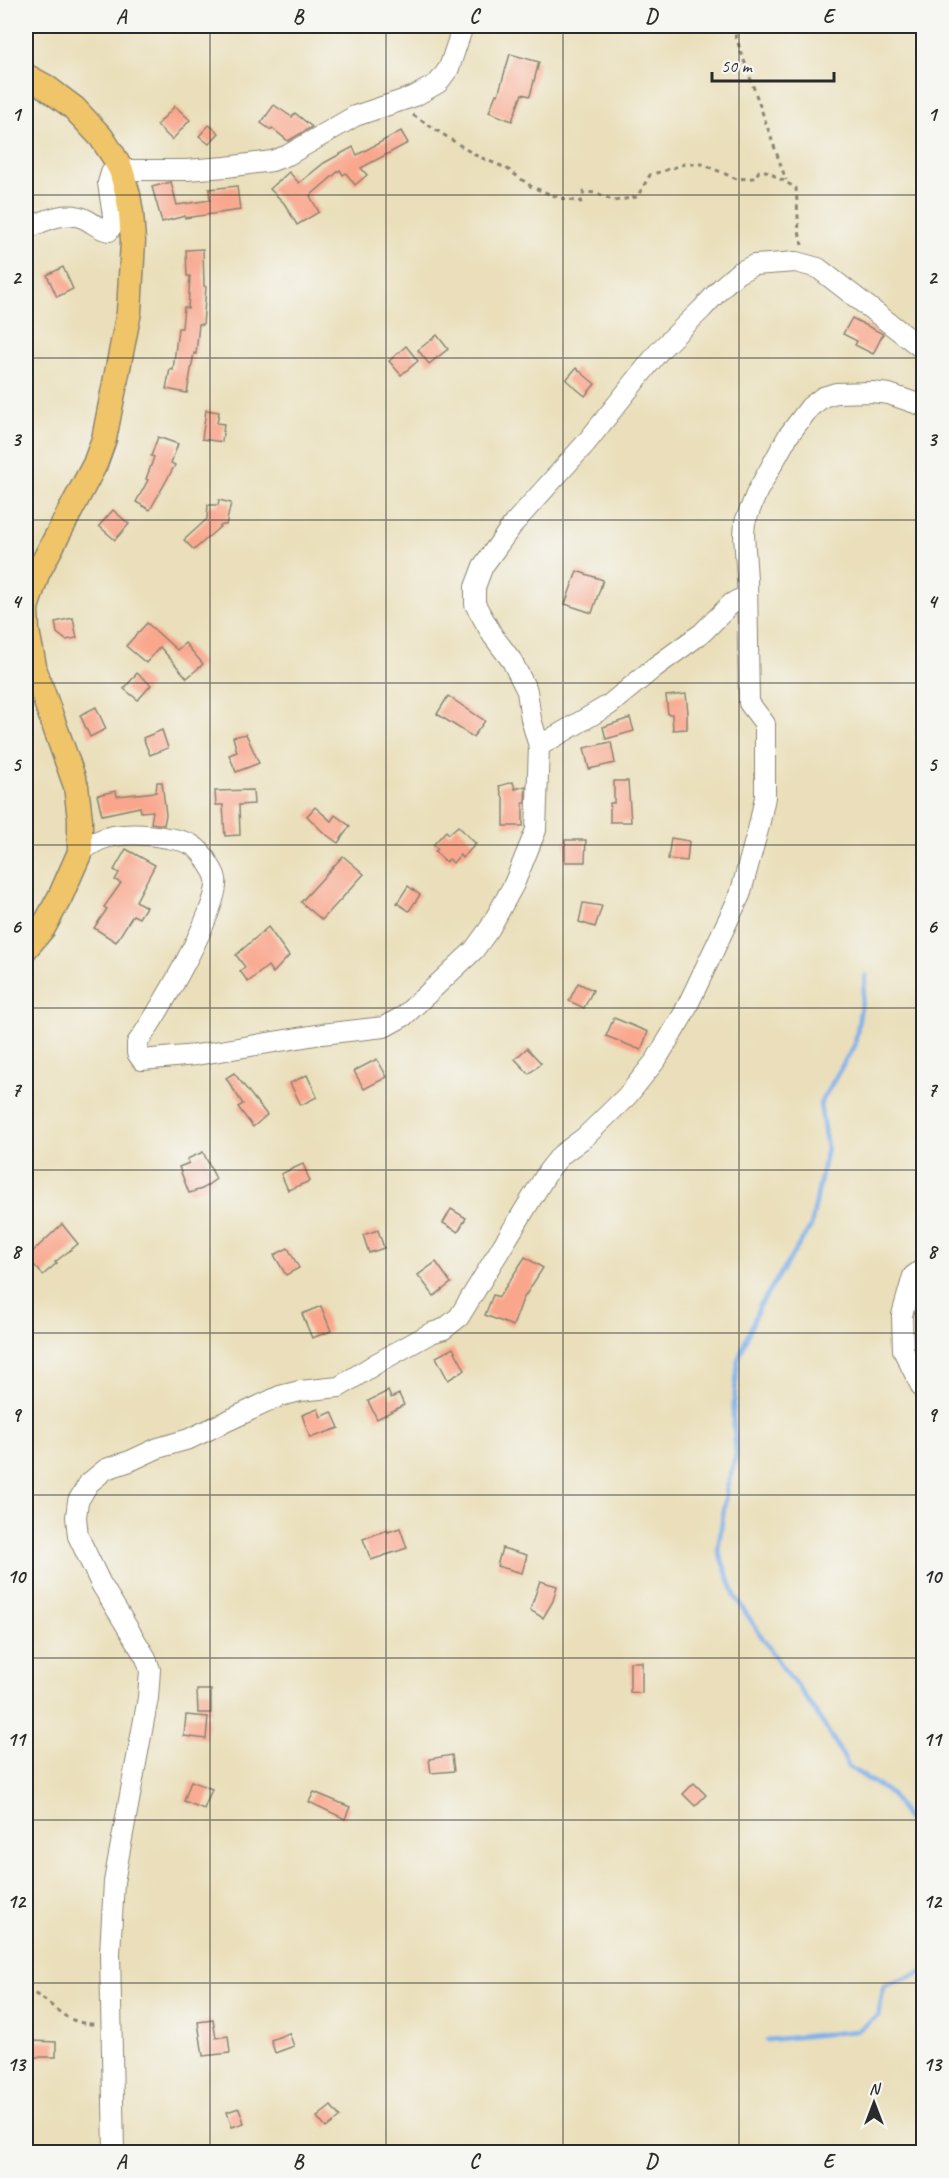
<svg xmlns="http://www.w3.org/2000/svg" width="949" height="2178" font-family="Caveat,sans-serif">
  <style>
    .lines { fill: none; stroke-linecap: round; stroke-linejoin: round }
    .stream { stroke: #7dafe9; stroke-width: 4.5 }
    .building { fill: #f9a68c }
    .minor-casing { stroke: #8a8572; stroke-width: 22 }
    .major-casing { stroke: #8a8572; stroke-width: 27 }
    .path { stroke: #8a8572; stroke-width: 3; stroke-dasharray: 4.5 4.5; stroke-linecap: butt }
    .minor { stroke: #fff; stroke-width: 20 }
    .major { stroke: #f0c469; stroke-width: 24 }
    .grid { fill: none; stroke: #2b2b2b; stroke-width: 1.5; stroke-opacity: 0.55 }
    .neatline { fill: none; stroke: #2b2b2b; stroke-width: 2 }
    .grid-label { font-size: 20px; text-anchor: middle; font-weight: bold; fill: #2b2b2b }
  </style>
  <rect width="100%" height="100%" fill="#f6f6f2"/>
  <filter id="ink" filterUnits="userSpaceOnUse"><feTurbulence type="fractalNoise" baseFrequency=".0167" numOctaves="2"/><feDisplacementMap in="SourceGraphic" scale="12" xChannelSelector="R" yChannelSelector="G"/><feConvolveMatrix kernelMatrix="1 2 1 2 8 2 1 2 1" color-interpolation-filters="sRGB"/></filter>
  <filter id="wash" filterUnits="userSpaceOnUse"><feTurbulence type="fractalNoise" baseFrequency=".008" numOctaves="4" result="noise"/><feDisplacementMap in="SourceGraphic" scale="24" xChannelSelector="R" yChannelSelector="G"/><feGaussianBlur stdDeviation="1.35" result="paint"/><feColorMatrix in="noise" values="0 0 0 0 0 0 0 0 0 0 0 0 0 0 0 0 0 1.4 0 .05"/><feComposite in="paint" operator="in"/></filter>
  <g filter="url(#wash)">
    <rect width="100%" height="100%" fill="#eadfba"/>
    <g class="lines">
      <g class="stream">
        <path d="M866,975L855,1044L820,1104L827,1148L811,1226L759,1307L738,1360L733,1415L736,1455L727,1487L718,1550L736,1598L780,1664L805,1696L835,1742L849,1767L891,1794L924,1844"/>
        <path d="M767,2040L857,2031L878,2016L884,1986L924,1972"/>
      </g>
    </g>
    <g id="blocks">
      <g class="building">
        <path d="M510,54L539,62L530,96L522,94L512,121L489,112L496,94L498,95Z"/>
        <path d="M274,105L292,117L295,113L312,127L288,141L272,128L271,130L261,123Z"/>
        <path d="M175,106L190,120L172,140L157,125Z"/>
        <path d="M209,125L219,133L209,144L199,136Z"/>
        <path d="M401,131L408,143L361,168L367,175L355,185L346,173L343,175L340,170L310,196L319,212L297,225L284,203L270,189L289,172L299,183L324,163L353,147L357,155Z"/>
        <path d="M171,182L177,205L210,200L209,189L237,186L240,210L185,218V216L162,222L152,187Z"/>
        <path d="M203,249L204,286L206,287L203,325L199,324L196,354L194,353L187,393L166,389L170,369L173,370L178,328H182L184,307L188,308L190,276H187L186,250Z"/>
        <path d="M63,267L73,289L57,297L47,275Z"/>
        <path d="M852,318L883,334L873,354L855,345L857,341L843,334Z"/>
        <path d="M437,335L448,349L429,364L418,350Z"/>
        <path d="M406,346L418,361L401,375L389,361Z"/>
        <path d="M576,368L595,384L585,396L566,380Z"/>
        <path d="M206,410L219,412L217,423L224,424L222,442L202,439Z"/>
        <path d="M158,437L178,444L171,463L175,465L150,510L136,502L148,480L146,479L154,457L151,456Z"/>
        <path d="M219,500L231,503L226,525H222L194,550L184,540L207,519L208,505H218Z"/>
        <path d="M113,510L129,524L115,540L99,526Z"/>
        <path d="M577,571L603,580L592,613L565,604Z"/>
        <path d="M73,618L77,638L66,640L57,633L55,622Z"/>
        <path d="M147,623L177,650L185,643L203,664L187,678L160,647L146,663L126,646Z"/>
        <path d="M137,673L151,685L138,700L124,689Z"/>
        <path d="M686,694L688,713H687V729L673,730L672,714H668L666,696Z"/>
        <path d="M448,696L485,721L473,737L437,714Z"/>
        <path d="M96,707L106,729L90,737L80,715Z"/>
        <path d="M630,718L634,731L606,739L603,727Z"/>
        <path d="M162,730L168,748L150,755L143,738Z"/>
        <path d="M246,734L259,763L236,772L229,755L237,752L233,737Z"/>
        <path d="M611,742L615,763L589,769L584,748Z"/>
        <path d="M614,781H628L631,822H610V803H614Z"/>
        <path d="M157,782H162L166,815L164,825L151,823L153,811L141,812L140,807L102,815L97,795L116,791L117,796L156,792Z"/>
        <path d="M513,782L515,789L526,786L525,803H523V826H504V801L499,786Z"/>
        <path d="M253,790L254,804L239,805L240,835L225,836L223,805H216L215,791Z"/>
        <path d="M315,807L331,821L335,815L350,826L338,843L324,833L307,816Z"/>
        <path d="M458,826L476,844L462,858L460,855L453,863L449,859L446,862L435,851L438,849L433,845L446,831L449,834Z"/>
        <path d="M671,838L689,841L687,861L668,859Z"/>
        <path d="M565,840H586L585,862H565Z"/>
        <path d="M126,849L155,865L136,901L146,907L139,918L133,915L116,942L94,928L107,909L104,907L121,883L115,880L119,873L114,870Z"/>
        <path d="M343,856L364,874L322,920L301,902Z"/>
        <path d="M408,886L420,895L409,911L397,903Z"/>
        <path d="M583,903L602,906L595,927L579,922Z"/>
        <path d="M268,927L289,956L273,973L268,966L248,982L240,971L245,967L236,955Z"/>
        <path d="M578,983L593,990L584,1008L569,1001Z"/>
        <path d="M614,1018L648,1032L641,1050L606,1036Z"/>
        <path d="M527,1048L541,1063L529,1074L515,1059Z"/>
        <path d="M377,1059L387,1077L364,1089L354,1071Z"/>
        <path d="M234,1073L267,1115L253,1127L238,1107L243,1104L226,1078Z"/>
        <path d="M307,1075L317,1097L301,1105L290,1083Z"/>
        <path d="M203,1152L216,1179L202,1189L189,1193L179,1167L189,1163L187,1159Z"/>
        <path d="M303,1164L310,1181L288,1190L281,1174Z"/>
        <path d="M451,1209L466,1218L458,1232L443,1223Z"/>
        <path d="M62,1224L78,1244L55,1262L57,1263L43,1275L27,1257Z"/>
        <path d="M378,1230L384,1248L369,1253L363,1235Z"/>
        <path d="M288,1248L299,1268L286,1275L274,1255Z"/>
        <path d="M525,1257L543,1268L523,1299L513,1326L485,1315L493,1295L499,1297Z"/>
        <path d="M436,1262L451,1283L434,1296L418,1275Z"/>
        <path d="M321,1306L331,1331L312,1338L302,1314Z"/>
        <path d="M453,1348L465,1370L448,1380L436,1357Z"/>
        <path d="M388,1391L391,1398L399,1394L404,1405L377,1419L368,1401Z"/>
        <path d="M318,1409L321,1417L332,1412L339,1428L310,1438L302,1415Z"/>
        <path d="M400,1528L407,1548L371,1560L363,1539L387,1530L388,1532Z"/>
        <path d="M502,1548L527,1555L522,1573L497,1566Z"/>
        <path d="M540,1581L557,1586L553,1601L543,1618L530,1610Z"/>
        <path d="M630,1662H642V1693L630,1692Z"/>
        <path d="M197,1690H211V1713H198Z"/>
        <path d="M186,1715L208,1717L206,1739L184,1736Z"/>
        <path d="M452,1755L454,1771L431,1773L429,1759Z"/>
        <path d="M191,1781L212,1789L204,1809L184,1801Z"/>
        <path d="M694,1783L706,1795L695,1806L683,1794Z"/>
        <path d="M314,1792L350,1807L345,1819L309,1802Z"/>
        <path d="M213,2020L216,2038L228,2036L230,2053L203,2056L198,2022Z"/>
        <path d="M289,2033L294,2046L275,2053L271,2040Z"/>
        <path d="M32,2041L56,2042V2057H31Z"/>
        <path d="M331,2106L340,2117L326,2128L317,2117Z"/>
        <path d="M239,2108L244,2123L232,2127L227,2112Z"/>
      </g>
    </g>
  </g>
  <g filter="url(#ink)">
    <use href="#blocks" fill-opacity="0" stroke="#8a8572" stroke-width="1.5"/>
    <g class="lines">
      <defs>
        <g id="minor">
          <path d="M26,229C44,221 67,209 87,220C96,225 99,229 109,231L114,222L108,183L111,173L121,170H186L226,167L272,161L288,155L355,116L415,96L438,83L449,68L463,26"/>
          <path d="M539,746L609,705L655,667L702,633L731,604L738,600L747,599"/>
          <path d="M80,852C86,848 93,843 100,840C118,832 148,834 168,838C187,841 199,845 208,863C211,868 215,873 216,879C221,907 156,1018 137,1043V1053L142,1060L196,1055L322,1034L384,1027L404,1016L474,950L490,928L514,884L536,830L539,746L531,719L527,691L512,661L493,636L475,604V587L483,566L514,523L586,443L660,350L702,309L723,286L738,273L754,265L796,262L818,268L924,350"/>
          <path d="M924,1268L913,1276L902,1315L903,1350L924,1392"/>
          <path d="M114,2152L110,1953L114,1882L148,1698L150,1670L146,1658L101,1584L78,1536L76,1517L78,1501L89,1483L106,1469L130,1461L158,1448L189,1439L280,1396L300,1391L339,1387L377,1363L431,1333L444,1329L459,1317L549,1170L561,1155L585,1137L628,1095L656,1060L683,1015L740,895L759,826L765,797V724L749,703L747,579L744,535L745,522L757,492L788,436L810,407L823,397L836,393L872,392L889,394L924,406"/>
        </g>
        <path id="major" d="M26,76L46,87L74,108L101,137L113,155L121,170L128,195L131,213L133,241L129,312L104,439L95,464L37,574L26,608L27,631L35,671L76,786L80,819V852L60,897L43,928L26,948"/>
      </defs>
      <use href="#minor" class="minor-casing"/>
      <use href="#major" class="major-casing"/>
      <g class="path">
        <path d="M732,26L786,180"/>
        <path d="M413,115L475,155L506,168L532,187L560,198L581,202L584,192L597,193L614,201L637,197L650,175L685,164H702L737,179L755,178L759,171H766L796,188L799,231L802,245"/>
        <path d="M26,1991C54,1998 58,2024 95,2024"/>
      </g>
      <use href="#minor" class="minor"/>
      <use href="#major" class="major"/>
    </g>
  </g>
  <path class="grid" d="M210,26V2152M386,26V2152M563,26V2152M739,26V2152M26,195H924M26,358H924M26,520H924M26,683H924M26,845H924M26,1008H924M26,1170H924M26,1333H924M26,1495H924M26,1658H924M26,1820H924M26,1983H924"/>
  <rect width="949" height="2178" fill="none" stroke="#f6f6f2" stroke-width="66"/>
  <g transform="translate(874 2103)" stroke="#f6f6f2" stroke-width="4.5" paint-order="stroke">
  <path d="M0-4.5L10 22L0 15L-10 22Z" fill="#2b2b2b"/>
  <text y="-9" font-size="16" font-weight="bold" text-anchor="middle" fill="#2b2b2b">N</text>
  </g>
  <path d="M712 72v9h122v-9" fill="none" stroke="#2b2b2b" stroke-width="3"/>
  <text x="721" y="72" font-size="18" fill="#2b2b2b" stroke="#f6f6f2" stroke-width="4.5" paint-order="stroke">50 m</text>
  <rect x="33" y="33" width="883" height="2112" class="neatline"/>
  <g class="grid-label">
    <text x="121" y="23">A</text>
    <text x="298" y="23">B</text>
    <text x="474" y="23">C</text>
    <text x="651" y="23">D</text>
    <text x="828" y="23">E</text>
    <text x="16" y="121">1</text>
    <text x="932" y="121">1</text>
    <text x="16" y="284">2</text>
    <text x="932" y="284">2</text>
    <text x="16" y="446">3</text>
    <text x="932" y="446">3</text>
    <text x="16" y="608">4</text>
    <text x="932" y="608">4</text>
    <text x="16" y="771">5</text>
    <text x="932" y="771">5</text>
    <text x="16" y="933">6</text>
    <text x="932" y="933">6</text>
    <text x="16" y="1096">7</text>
    <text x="932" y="1096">7</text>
    <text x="16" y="1258">8</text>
    <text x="932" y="1258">8</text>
    <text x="16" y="1421">9</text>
    <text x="932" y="1421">9</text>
    <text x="16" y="1583">10</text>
    <text x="932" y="1583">10</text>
    <text x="16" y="1746">11</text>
    <text x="932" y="1746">11</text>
    <text x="16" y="1908">12</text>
    <text x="932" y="1908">12</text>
    <text x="16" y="2071">13</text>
    <text x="932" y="2071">13</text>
    <text x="121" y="2168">A</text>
    <text x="298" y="2168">B</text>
    <text x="474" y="2168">C</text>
    <text x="651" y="2168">D</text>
    <text x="828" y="2168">E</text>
  </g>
</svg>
